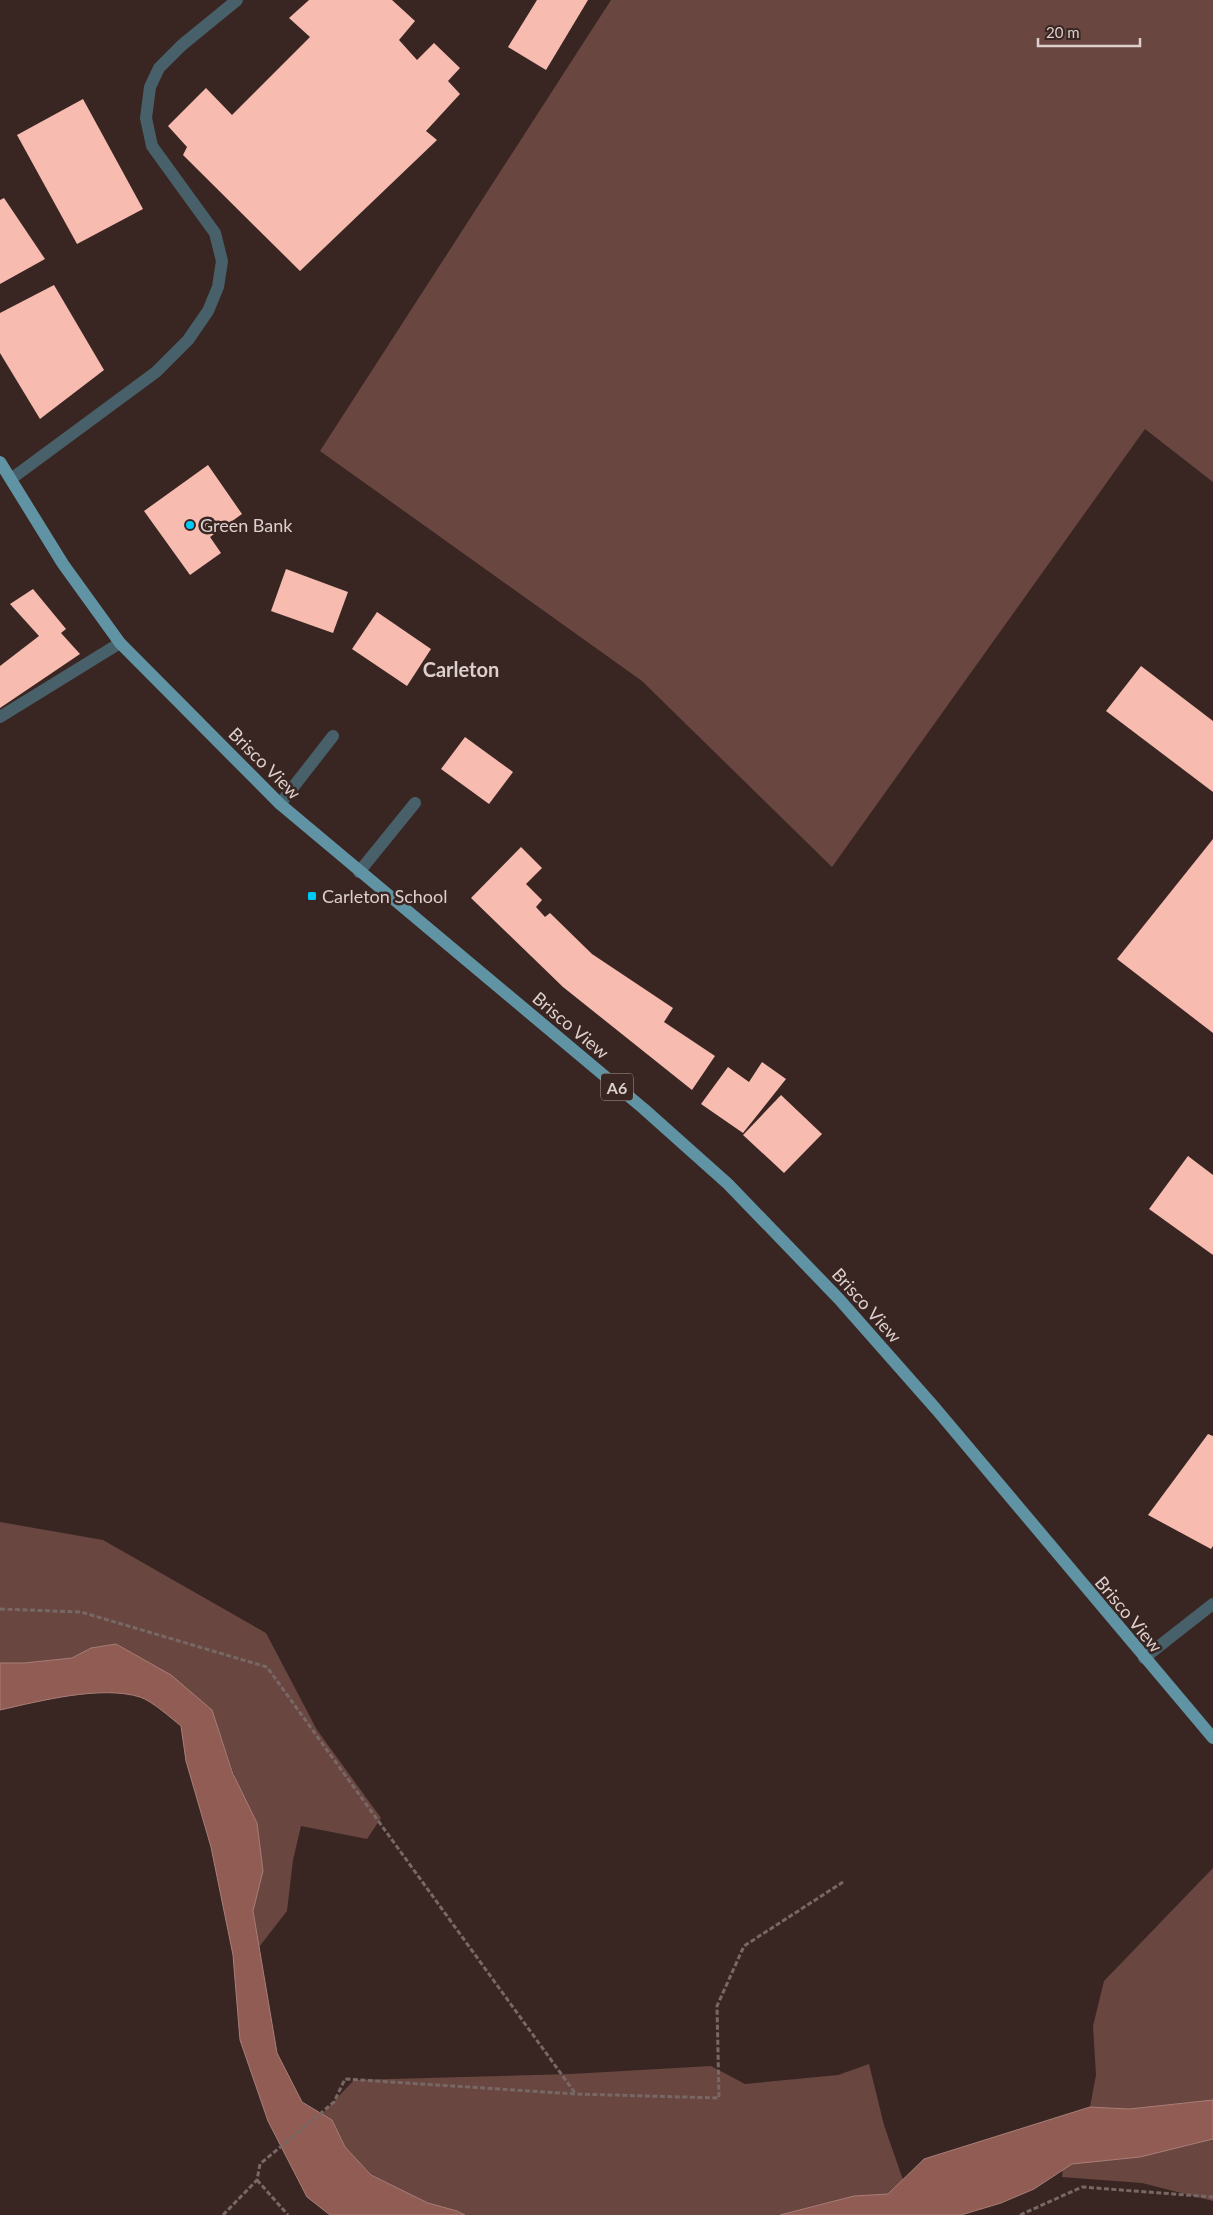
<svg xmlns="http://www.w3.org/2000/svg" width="1213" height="2215" font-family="Lato,sans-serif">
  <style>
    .green { fill: #694640 }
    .water { fill: #915c53; stroke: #a87e77 }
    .building { fill: #f7bbaf }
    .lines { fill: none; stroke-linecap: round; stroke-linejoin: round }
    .path { stroke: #786865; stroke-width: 3; stroke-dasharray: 5 2.5; stroke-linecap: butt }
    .service { stroke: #486069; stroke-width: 12 }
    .minor { stroke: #486069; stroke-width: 12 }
    .primary { stroke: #6094a5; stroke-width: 12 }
    .poi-dot { fill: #00cbf8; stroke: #392623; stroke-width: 2 }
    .labels { text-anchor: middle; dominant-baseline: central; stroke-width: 5; stroke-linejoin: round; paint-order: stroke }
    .shield { fill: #392623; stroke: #ab9c99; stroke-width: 1 }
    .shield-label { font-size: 16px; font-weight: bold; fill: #dccfcc }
    .poi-label { font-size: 18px; fill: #dccfcc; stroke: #392623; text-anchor: start }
    .street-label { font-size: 18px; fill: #dccfcc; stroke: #392623 }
    .quarter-label { font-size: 20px; font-weight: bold; fill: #dccfcc; stroke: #392623 }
  </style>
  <rect width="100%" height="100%" fill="#392623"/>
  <g class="green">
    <path d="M611,0H1213V482L1145,429L832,867L642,681L320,451Z"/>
    <path d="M0,1522L103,1540L266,1633L317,1730L381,1818L367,1839L301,1826L293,1860L287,1911L259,1947L253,1911L263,1871L257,1823L237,1783L212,1710L160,1669L116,1644L91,1648L72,1658L24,1663H0Z"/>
    <path d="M1213,1868V2201L1142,2183L1062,2177L1066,2132L1090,2107L1096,2075L1093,2026L1104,1981Z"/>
    <path d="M869,2064L884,2125L903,2180L888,2194L854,2196L780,2215H465L457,2211L428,2203L371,2175L345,2147L332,2120L322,2114L354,2080L571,2074L711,2066L745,2084L838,2075Z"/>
  </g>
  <g class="water">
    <path d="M116,1644L171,1675L212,1710L233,1774L257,1823L263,1871L253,1911L277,2053L302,2102L332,2120L345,2147L371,2175L428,2203L457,2211L465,2215H330L307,2197L268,2121L240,2040L233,1955L211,1847L186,1761L181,1726C171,1718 152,1701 140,1697C101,1685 40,1701 0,1710V1663H24L72,1658L91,1648Z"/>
    <path d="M1213,2100V2139L1140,2157L1072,2164L1034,2189L1001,2203L961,2215H780L854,2196L888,2194L924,2159L1090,2107L1129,2109Z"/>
  </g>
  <g class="building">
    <path d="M309,0H392L415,21L399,40L417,60L434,43L460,68L448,81L460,94L426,131L437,140L300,271L183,155L187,147L168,126L206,88L232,115L310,37L289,18Z"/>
    <path d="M537,0H588L546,70L508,47Z"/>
    <path d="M83,99L143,209L77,244L17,135Z"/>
    <path d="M4,198L45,259L0,284V200Z"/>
    <path d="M54,285L104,370L40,419L0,353V313Z"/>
    <path d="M208,465L242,514L210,537L221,553L190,575L144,511Z"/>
    <path d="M286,569L348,592L333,633L271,611Z"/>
    <path d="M33,589L66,629L61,633L80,654L0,708V666L39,636L10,604Z"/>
    <path d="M377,612L431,649L407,686L352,649Z"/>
    <path d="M1141,666L1213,721V792L1106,711Z"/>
    <path d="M465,737L513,772L489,804L441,769Z"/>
    <path d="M1213,839V1033L1117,959Z"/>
    <path d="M521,847L542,868L526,884L542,900L536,907L545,917L550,913L592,954L673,1008L664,1022L715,1056L692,1090L563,987L471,898Z"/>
    <path d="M762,1062L786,1079L743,1133L701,1104L728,1067L749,1082Z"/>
    <path d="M781,1095L822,1134L784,1173L743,1135Z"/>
    <path d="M1188,1156L1213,1175V1255L1149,1209Z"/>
    <path d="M1208,1434L1213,1436V1546L1211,1549L1148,1515Z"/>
  </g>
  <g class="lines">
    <g class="path">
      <path d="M0,1609L81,1612L267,1667L575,2093"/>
      <path d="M257,2180L288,2215"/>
      <path d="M223,2215L257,2180L260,2164L334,2102L345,2079L576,2094L719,2098L717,2006L744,1946L843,1882"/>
      <path d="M1020,2215L1082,2187L1213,2197"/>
    </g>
    <g class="service">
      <path d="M11,479L156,372L188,340L208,311L218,287L222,261L215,233L152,146L146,118L150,87L159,68L182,45L237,0"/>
      <path d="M0,717L120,643"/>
      <path d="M280,804L333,736"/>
      <path d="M359,872L415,803"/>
    </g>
    <path class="minor" d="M1144,1658L1213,1604"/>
    <path class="primary" d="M0,462L63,564L120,643L280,804L644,1109L728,1184L839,1299L936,1409L1213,1738"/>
  </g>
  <g class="poi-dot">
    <circle cx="190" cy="525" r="5"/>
    <rect x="307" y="891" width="10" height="10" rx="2.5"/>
  </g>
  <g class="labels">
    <rect class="shield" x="601" y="1073.5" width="32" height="27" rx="4"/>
    <g class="shield-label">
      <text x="617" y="1087">A6</text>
    </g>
    <g class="poi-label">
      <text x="200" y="525">Green Bank</text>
      <text x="322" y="896">Carleton School</text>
    </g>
    <g class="street-label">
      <text transform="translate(265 763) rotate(45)">Brisco View</text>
      <text transform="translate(571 1025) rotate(40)">Brisco View</text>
      <text transform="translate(867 1305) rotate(48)">Brisco View</text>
      <text transform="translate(1129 1614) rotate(50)">Brisco View</text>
    </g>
    <g class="quarter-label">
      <text x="461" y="669">Carleton</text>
    </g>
  </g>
  <path d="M1038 38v8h102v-8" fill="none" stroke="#dccfcc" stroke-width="2.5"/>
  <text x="1046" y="38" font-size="15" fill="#dccfcc" stroke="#392623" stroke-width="4" paint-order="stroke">20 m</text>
</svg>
